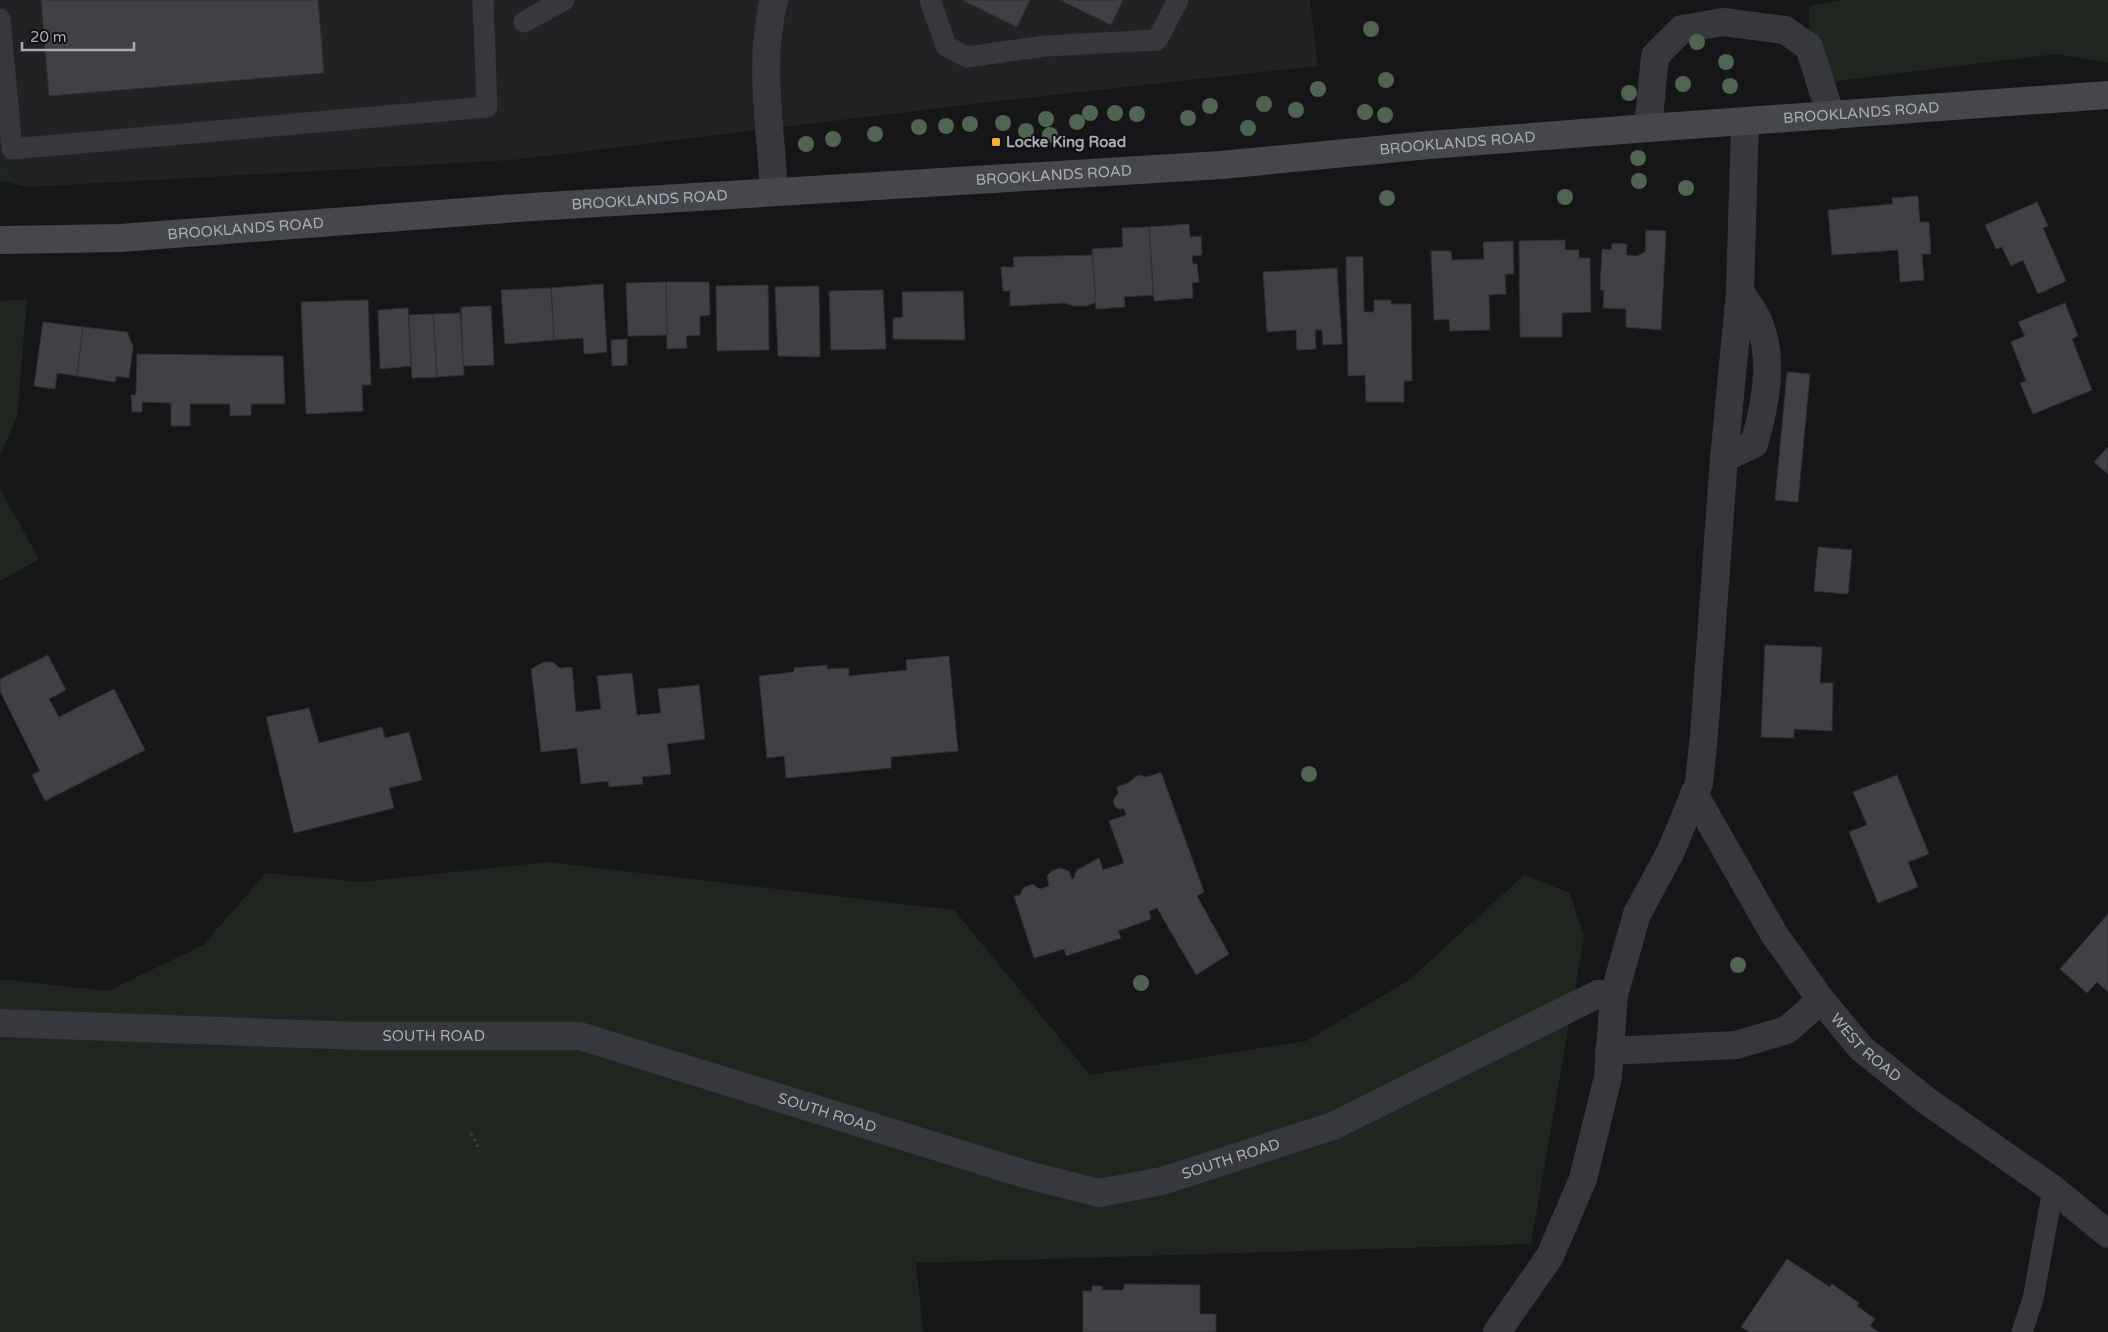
<svg xmlns="http://www.w3.org/2000/svg" width="2108" height="1332" font-family="'Varela Round',sans-serif">
  <style>
    .built { fill: #222225 }
    .green { fill: #1e261f }
    .building { fill: #404145; stroke: #303034 }
    .lines { fill: none; stroke-linecap: round; stroke-linejoin: round }
    .path { stroke: #3d3f44; stroke-width: 3; stroke-dasharray: 2.5 4; stroke-linecap: butt }
    .service { stroke: #37383d; stroke-width: 21 }
    .minor { stroke: #37383d; stroke-width: 28 }
    .secondary { stroke: #45474d; stroke-width: 28 }
    .tree { fill: #506452 }
    .poi-dot { fill: #f2b134; stroke: #111113; stroke-width: 2 }
    .labels { text-anchor: middle; dominant-baseline: central; stroke-width: 4; stroke-linejoin: round; paint-order: stroke }
    .street-label { font-size: 15px; fill: #a8adb8; stroke: #111113 }
    .poi-label { font-size: 15px; font-weight: bold; fill: #a8adb8; stroke: #111113; text-anchor: start }
  </style>
  <rect width="100%" height="100%" fill="#161618"/>
  <path class="built" d="M0,0H1310L1318,66L989,102L512,160L28,187L0,158Z"/>
  <g class="green">
    <path d="M1841,0H2108V63L2057,54L1821,83L1809,47V6Z"/>
    <path d="M0,158L28,187L0,181Z"/>
    <path d="M27,299L17,417L0,455V301Z"/>
    <path d="M0,489L39,559L0,581Z"/>
    <path d="M547,862L954,910L1090,1075L1306,1041L1409,980L1524,875L1570,893L1584,937L1531,1244L916,1263L923,1332H0V979L108,991L203,945L266,873L362,882Z"/>
  </g>
  <g class="building">
    <path d="M41,0H318L324,73L49,96Z"/>
    <path d="M962,0H1030L1017,27Z"/>
    <path d="M1060,0H1123L1111,25Z"/>
    <path d="M1918,196L1920,222H1929L1931,254H1922L1924,280L1900,282L1898,250L1832,255L1828,210L1893,204L1892,198Z"/>
    <path d="M2037,202L2048,226L2043,228L2066,281L2038,294L2023,260L2011,266L2002,247L1996,249L1985,225Z"/>
    <path d="M1189,224L1190,237L1201,236L1202,255L1192,256L1193,264H1197L1199,282L1192,283L1193,298L1154,301L1149,227Z"/>
    <path d="M1149,227L1153,295L1124,297L1125,307L1096,309L1092,249L1123,247L1122,228Z"/>
    <path d="M1646,230L1666,231L1661,330L1626,327V309L1603,308L1604,290H1600L1602,249L1611,250L1612,243L1627,244L1626,255L1637,256L1645,252Z"/>
    <path d="M1565,240V250H1579V258H1590L1591,312L1562,313V337H1520L1519,241Z"/>
    <path d="M1513,241L1514,274H1505L1506,294L1489,295L1490,330L1450,331L1449,319L1434,320L1431,251H1451L1452,260L1484,259L1483,242Z"/>
    <path d="M1092,255L1096,302L1087,306H1074L1064,303L1010,306V291H1003L1001,267H1014L1013,257Z"/>
    <path d="M1346,257H1363L1364,312H1374V300H1391V304H1411L1412,381H1404V402H1366L1365,375L1348,376Z"/>
    <path d="M1337,268L1342,344L1323,345L1322,330H1315L1316,349L1297,350L1296,330L1267,332L1263,272Z"/>
    <path d="M666,282H709L710,315L700,316V335L686,336L687,348L667,349Z"/>
    <path d="M666,282L667,335L628,336L626,283Z"/>
    <path d="M603,284L607,352L584,354L583,338L554,340L551,288Z"/>
    <path d="M768,285L769,350L717,351L716,286Z"/>
    <path d="M819,286L820,357L778,356L775,287Z"/>
    <path d="M551,288L554,340L505,344L501,290Z"/>
    <path d="M883,290L886,349L831,350L829,291Z"/>
    <path d="M963,291L965,340L893,339V318L903,317L902,292Z"/>
    <path d="M368,300L371,385H362L363,411L306,414L301,302Z"/>
    <path d="M2065,303L2078,336L2072,339L2092,390L2033,414L2020,383L2026,381L2011,342L2025,336L2018,322Z"/>
    <path d="M491,306L494,365L463,366L461,307Z"/>
    <path d="M408,308L411,366L380,369L378,310Z"/>
    <path d="M460,313L464,375L437,377L433,314Z"/>
    <path d="M433,314L437,377L412,378L409,315Z"/>
    <path d="M43,322L83,327L77,376L57,373L55,389L34,386Z"/>
    <path d="M83,327L127,332L133,346L129,378L116,376L115,382L77,376Z"/>
    <path d="M627,339V365L612,366L611,340Z"/>
    <path d="M137,354L283,356L285,404H251V415L230,416V404H190V426H171V403L142,402V412H132L131,395H136Z"/>
    <path d="M1787,372L1810,374L1798,502L1775,500Z"/>
    <path d="M2108,447V474L2094,462Z"/>
    <path d="M1818,547L1852,550L1848,594L1814,591Z"/>
    <path d="M1765,645L1822,647L1820,683H1833L1832,731L1794,729V738L1761,737Z"/>
    <path d="M48,655L66,690L49,699L59,717L114,689L145,750L45,801L32,775L40,771L0,691V679Z"/>
    <path d="M949,656L958,751L891,757V768L786,778L784,756L767,758L759,676L794,672V668L827,665V669L849,668V676L907,670L906,660Z"/>
    <path d="M544,662H553L560,668L572,667L576,712L601,709L597,676L632,673L637,715L661,713L658,689L699,685L705,739L667,744L671,774L642,777L643,784L609,787L608,781L581,784L577,748L541,752L531,669Z"/>
    <path d="M309,708L319,743L382,727L385,738L409,732L422,780L389,788L394,808L294,833L266,717Z"/>
    <path d="M1161,772L1204,892L1197,896L1229,954L1196,975L1157,908L1149,911L1151,919L1118,931L1121,938L1066,956L1064,949L1034,958L1014,896L1020,895L1023,888L1032,884L1040,889L1049,886L1047,876L1052,871L1060,868L1069,871L1072,879L1074,878L1077,870L1099,858L1103,870L1124,863L1109,821L1126,815L1124,809H1118L1115,806L1113,801L1118,793L1117,787L1128,783L1138,775L1147,777Z"/>
    <path d="M1897,775L1929,854L1908,862L1918,887L1878,903L1849,832L1867,825L1853,792Z"/>
    <path d="M2108,914V992L2097,982L2087,993L2060,969Z"/>
    <path d="M1787,1259L1830,1287L1832,1284L1859,1303L1857,1306L1875,1319L1870,1326L1879,1332H1749L1741,1327Z"/>
    <path d="M1125,1284L1200,1285V1314H1216V1332H1083V1291H1092V1286H1102V1290H1123Z"/>
  </g>
  <g class="lines">
    <path class="path" d="M471,1133L480,1151"/>
    <g class="service">
      <path d="M930,0L946,46L967,57L1045,46L1157,40L1178,0"/>
      <path d="M0,19L12,149L487,107L483,0"/>
      <path d="M524,22L564,0"/>
      <path d="M2022,1332L2033,1299L2053,1189"/>
    </g>
    <g class="minor">
      <path d="M774,0C758,62 771,129 774,192"/>
      <path d="M1648,128L1655,56L1682,29L1723,22L1785,30L1809,47L1831,116"/>
      <path d="M1724,458L1754,444C1765,406 1774,363 1760,325C1756,314 1747,302 1740,292"/>
      <path id="s1" d="M1694,794L1774,934L1821,1000L1861,1048L1927,1101L2053,1189L2108,1234"/>
      <path id="s2" d="M0,1023L361,1036H580L1028,1175L1099,1193L1162,1181L1333,1126L1598,994L1614,995"/>
      <path d="M1609,1051L1736,1045L1787,1030L1821,1000"/>
      <path d="M1497,1332L1550,1256L1583,1179L1608,1077L1614,995L1637,914L1671,851L1699,783L1704,735L1724,458L1740,292L1745,122"/>
    </g>
    <path class="secondary" id="s3" d="M0,240L120,238L532,207L1221,165L1429,145L1648,128L2108,95"/>
  </g>
  <g class="tree">
    <circle cx="1371" cy="29" r="8"/>
    <circle cx="1697" cy="42" r="8"/>
    <circle cx="1726" cy="62" r="8"/>
    <circle cx="1386" cy="80" r="8"/>
    <circle cx="1683" cy="84" r="8"/>
    <circle cx="1730" cy="86" r="8"/>
    <circle cx="1318" cy="89" r="8"/>
    <circle cx="1629" cy="93" r="8"/>
    <circle cx="1264" cy="104" r="8"/>
    <circle cx="1210" cy="106" r="8"/>
    <circle cx="1296" cy="110" r="8"/>
    <circle cx="1365" cy="112" r="8"/>
    <circle cx="1090" cy="113" r="8"/>
    <circle cx="1115" cy="113" r="8"/>
    <circle cx="1137" cy="114" r="8"/>
    <circle cx="1385" cy="115" r="8"/>
    <circle cx="1188" cy="118" r="8"/>
    <circle cx="1046" cy="119" r="8"/>
    <circle cx="1077" cy="122" r="8"/>
    <circle cx="1003" cy="123" r="8"/>
    <circle cx="970" cy="124" r="8"/>
    <circle cx="946" cy="126" r="8"/>
    <circle cx="919" cy="127" r="8"/>
    <circle cx="1248" cy="128" r="8"/>
    <circle cx="1026" cy="131" r="8"/>
    <circle cx="875" cy="134" r="8"/>
    <circle cx="1050" cy="135" r="8"/>
    <circle cx="833" cy="139" r="8"/>
    <circle cx="806" cy="144" r="8"/>
    <circle cx="1638" cy="158" r="8"/>
    <circle cx="1639" cy="181" r="8"/>
    <circle cx="1686" cy="188" r="8"/>
    <circle cx="1565" cy="197" r="8"/>
    <circle cx="1387" cy="198" r="8"/>
    <circle cx="1309" cy="774" r="8"/>
    <circle cx="1738" cy="965" r="8"/>
    <circle cx="1141" cy="983" r="8"/>
  </g>
  <rect class="poi-dot" x="991" y="137" width="10" height="10" rx="2.5"/>
  <g class="labels">
    <g class="street-label">
      <text stroke="none"><textPath href="#s3" startOffset="1866">BROOKLANDS ROAD</textPath></text>
      <text stroke="none"><textPath href="#s3" startOffset="1461">BROOKLANDS ROAD</textPath></text>
      <text stroke="none"><textPath href="#s3" startOffset="1056">BROOKLANDS ROAD</textPath></text>
      <text stroke="none"><textPath href="#s3" startOffset="651">BROOKLANDS ROAD</textPath></text>
      <text stroke="none"><textPath href="#s3" startOffset="246">BROOKLANDS ROAD</textPath></text>
      <text stroke="none"><textPath href="#s2" startOffset="434">SOUTH ROAD</textPath></text>
      <text stroke="none"><textPath href="#s1" startOffset="308">WEST ROAD</textPath></text>
      <text stroke="none"><textPath href="#s2" startOffset="839">SOUTH ROAD</textPath></text>
      <text stroke="none"><textPath href="#s2" startOffset="1259">SOUTH ROAD</textPath></text>
    </g>
    <g class="poi-label">
      <text x="1006" y="142">Locke King Road</text>
    </g>
  </g>
  <path d="M22 42v8h112v-8" fill="none" stroke="#a8adb8" stroke-width="2.5"/>
  <text x="30" y="42" font-size="15" fill="#a8adb8" stroke="#111113" stroke-width="4" paint-order="stroke">20 m</text>
</svg>
